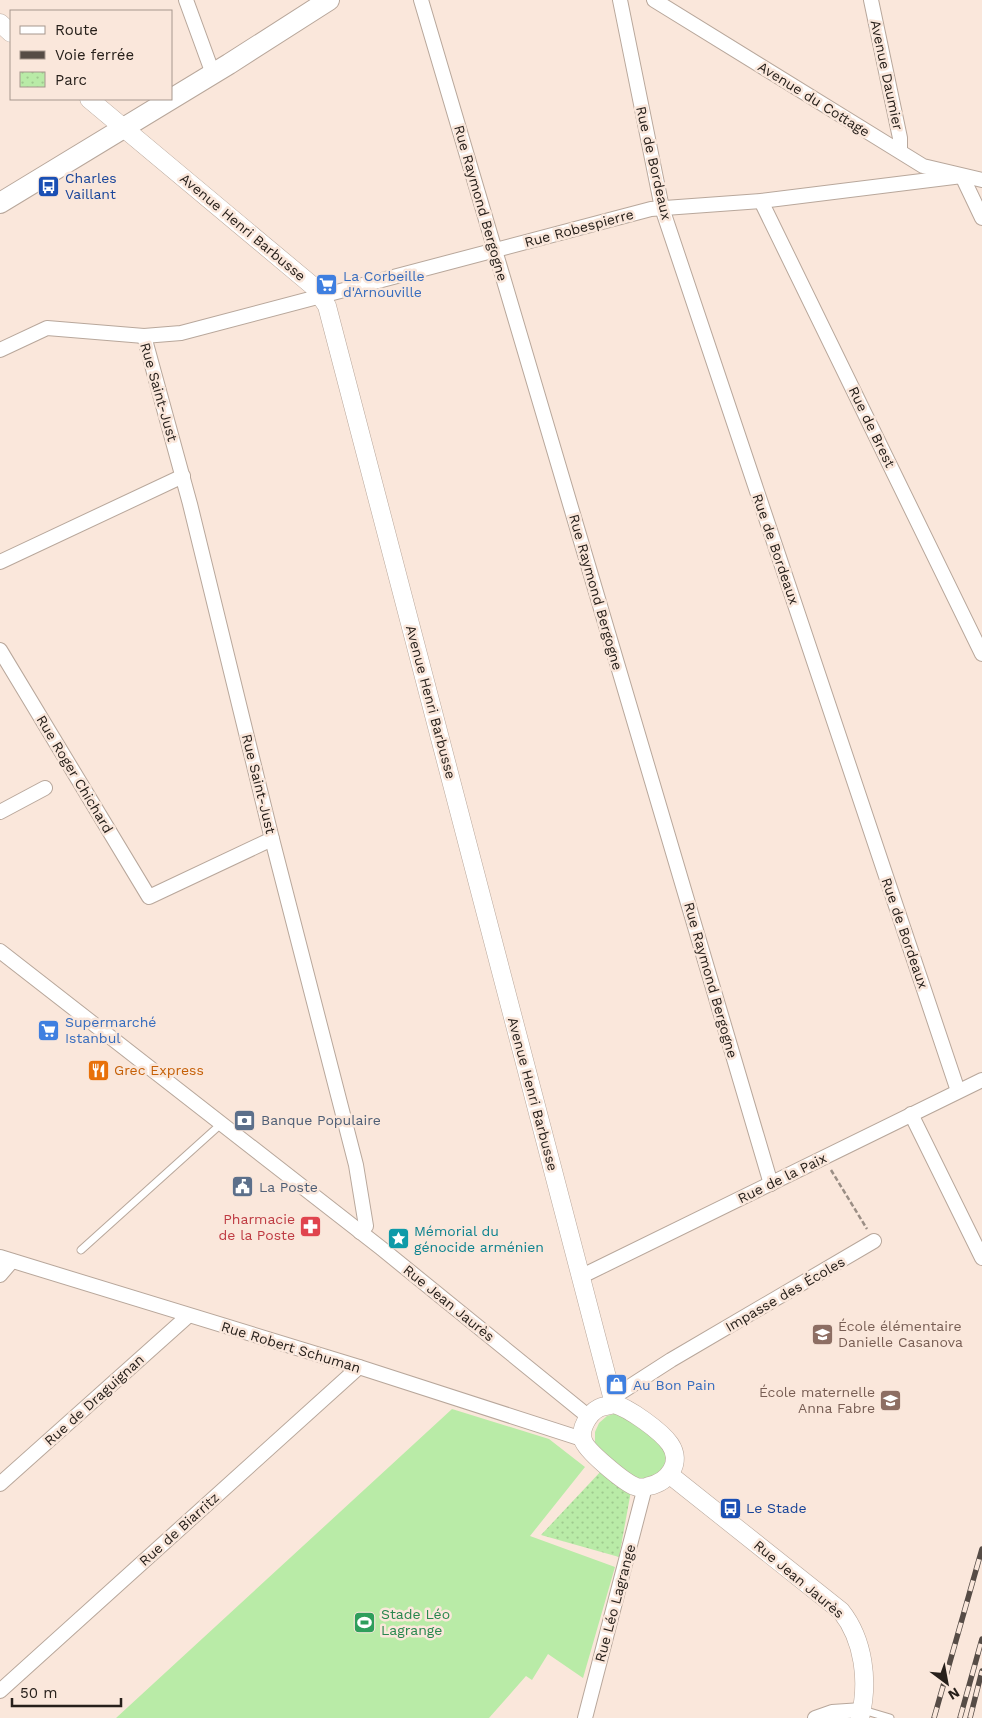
<svg xmlns="http://www.w3.org/2000/svg" width="982" height="1718" font-family="'Work Sans',sans-serif">
  <style>
    .green { fill: #b9eba7 }
    .park { fill: url(#park-dots) }
    .lines { fill: none; stroke-linecap: round; stroke-linejoin: round }
    .service-casing { stroke: #b8a79b; stroke-width: 9 }
    .minor-casing { stroke: #b8a79b; stroke-width: 16 }
    .tertiary-casing { stroke: #b8a79b; stroke-width: 19 }
    .secondary-casing { stroke: #b8a79b; stroke-width: 22 }
    .path { stroke: #9b8e85; stroke-width: 2.5; stroke-dasharray: 5 2.5; stroke-linecap: butt }
    .service { stroke: #fff; stroke-width: 7 }
    .minor { stroke: #fff; stroke-width: 14 }
    .tertiary { stroke: #fff; stroke-width: 18 }
    .secondary { stroke: #fff; stroke-width: 20 }
    .rail-casing { stroke: #564c46; stroke-width: 5.5 }
    .rail { stroke: #fae7db; stroke-width: 4; stroke-dasharray: 11; stroke-linecap: butt }
    .labels { text-anchor: middle; dominant-baseline: central; stroke-width: 5; stroke-linejoin: round; paint-order: stroke }
    .street-label { font-size: 14px; fill: #27201b; stroke: #fae7db }
    .transit-label { font-size: 14px; fill: #164399; stroke: #fae7db; text-anchor: start }
    .shop-label { font-size: 14px; fill: #366cbe; stroke: #fae7db; text-anchor: start }
    .food-label { font-size: 14px; fill: #c56008; stroke: #fae7db; text-anchor: start }
    .service-label { font-size: 14px; fill: #4e5e75; stroke: #fae7db; text-anchor: start }
    .health-label { font-size: 14px; fill: #be3a42; stroke: #fae7db; text-anchor: end }
    .culture-label { font-size: 14px; fill: #0d838f; stroke: #fae7db; text-anchor: start }
    .education-label { font-size: 14px; fill: #785e54; stroke: #fae7db; text-anchor: start }
    .leisure-label { font-size: 14px; fill: #27864d; stroke: #fae7db; text-anchor: start }
  </style>
  <defs>
    <pattern id="park-dots" width="8" height="8" patternUnits="userSpaceOnUse" patternTransform="scale(1.25)"><rect width="8" height="8" fill="#b9eba7"/><path d="M2 2h.1M6 6h.1" fill="none" stroke="#9fc98f" stroke-width="1.8" stroke-linecap="round"/></pattern>
  </defs>
  <rect width="100%" height="100%" fill="#fae7db"/>
  <g class="green">
    <path d="M452,1409L549,1439L585,1467L530,1536L615,1567L583,1678L548,1654L532,1680L526,1676L489,1718H116Z"/>
    <path d="M617,1413L628,1414L663,1445L666,1456L665,1465L656,1475L646,1479H635L599,1453L595,1444V1432L599,1423L607,1416Z"/>
  </g>
  <path class="park" d="M602,1470L631,1491L619,1557L541,1535Z"/>
  <g class="lines">
    <defs>
      <g id="service">
        <path d="M81,1250L221,1124"/>
        <path d="M863,1710L890,1718"/>
      </g>
      <g id="minor">
        <path d="M186,0L213,74"/>
        <path d="M421,0L771,1184"/>
        <path d="M620,0L662,208L958,1091"/>
        <path d="M654,0L923,166L982,180"/>
        <path d="M871,0L900,138V151"/>
        <path d="M761,201L982,654"/>
        <path d="M144,336L190,504L272,839L356,1165L366,1226L360,1232"/>
        <path d="M0,350L47,328L144,336L181,333L651,209L761,201L962,176L982,218"/>
        <path d="M0,562L183,476"/>
        <path d="M0,650L149,897L272,839"/>
        <path d="M0,812L45,788"/>
        <path d="M0,951L381,1248L589,1417"/>
        <path d="M911,1114L982,1258"/>
        <path d="M0,1257L359,1367L582,1439"/>
        <path d="M0,1275L12,1261"/>
        <path d="M582,1276L982,1080"/>
        <path d="M612,1398L671,1360L874,1241"/>
        <path d="M0,1484L188,1316"/>
        <path d="M0,1691L359,1367"/>
        <path d="M585,1718L645,1487"/>
        <path d="M815,1718L832,1712L862,1710"/>
      </g>
      <g id="tertiary">
        <path d="M0,23L11,33"/>
        <path d="M89,99L314,287L327,306L614,1404"/>
        <path d="M614,1404C629,1408 661,1431 670,1444C683,1463 668,1482 649,1486C645,1488 638,1488 634,1486C623,1481 586,1451 583,1440C579,1429 589,1413 599,1408C603,1406 609,1406 614,1404Z"/>
        <path d="M670,1475L841,1611C864,1640 869,1682 860,1718"/>
      </g>
      <path id="secondary" d="M0,203L229,64L329,0"/>
    </defs>
    <use href="#service" class="service-casing"/>
    <use href="#minor" class="minor-casing"/>
    <use href="#tertiary" class="tertiary-casing"/>
    <use href="#secondary" class="secondary-casing"/>
    <path class="path" d="M831,1170L867,1229"/>
    <use href="#service" class="service"/>
    <use href="#minor" class="minor"/>
    <use href="#tertiary" class="tertiary"/>
    <use href="#secondary" class="secondary"/>
    <defs>
      <g id="rail">
        <path d="M934,1718L982,1549"/>
        <path d="M960,1718L982,1639"/>
        <path d="M970,1718L982,1671"/>
      </g>
    </defs>
    <use href="#rail" class="rail-casing"/>
    <use href="#rail" class="rail"/>
  </g>
  <defs>
    <symbol id="bus-square" viewBox="-11 -11 22 22"><rect x="-9" y="-9" width="18" height="18" rx="4" fill="#1a4fb4" stroke="#fae7db"/><path d="M-5-6H5V4H4V6H2V4H-2V6H-4V4H-5ZM-3.5-4V0h7V-4ZM-3.5 1.2v1.5H-2V1.2ZM2 1.2v1.5H3.5V1.2Z" fill="#fff"/></symbol>
    <symbol id="supermarket-square" viewBox="-11 -11 22 22"><rect x="-9" y="-9" width="18" height="18" rx="4" fill="#3f7fe0" stroke="#fae7db"/><path d="M-6-5.5h2.5l.6 2H6L4.5 2H-2.5L-4.4-4H-6ZM-1.5 3.2a1.3 1.3 0 1 0 .1 0ZM3 3.2a1.3 1.3 0 1 0 .1 0Z" fill="#fff"/></symbol>
    <symbol id="restaurant-square" viewBox="-11 -11 22 22"><rect x="-9" y="-9" width="18" height="18" rx="4" fill="#e8710a" stroke="#fae7db"/><path d="M-5-6h1v4h1v-4h1v4h1v-4h1v5L-1.5 .5V6h-2V.5L-5-1ZM5-6V6H3V1.5H1.5Q1.5-4 5-6Z" fill="#fff"/></symbol>
    <symbol id="bank-square" viewBox="-11 -11 22 22"><rect x="-9" y="-9" width="18" height="18" rx="4" fill="#5c6f8a" stroke="#fae7db"/><path d="M-6-4H6V4H-6ZM0-2.3a2.3 2.3 0 1 0 0 4.6a2.3 2.3 0 1 0 0-4.6Z" fill="#fff"/></symbol>
    <symbol id="civic-square" viewBox="-11 -11 22 22"><rect x="-9" y="-9" width="18" height="18" rx="4" fill="#5c6f8a" stroke="#fae7db"/><path d="M-.6-6.5H3V-4.5H.6V-3L4-1V1h2V6H-6V1h2V-1L-.6-3ZM-1.2 2.5V6h2.4V2.5Z" fill="#fff"/></symbol>
    <symbol id="pharmacy-square" viewBox="-11 -11 22 22"><rect x="-9" y="-9" width="18" height="18" rx="4" fill="#e0444e" stroke="#fae7db"/><path d="M-2-6h4v4h4v4h-4v4h-4v-4h-4v-4h4Z" fill="#fff"/></symbol>
    <symbol id="sight-square" viewBox="-11 -11 22 22"><rect x="-9" y="-9" width="18" height="18" rx="4" fill="#0f9aa8" stroke="#fae7db"/><path d="M0-6L1.8-2.2L6-1.7L2.9 1.2L3.7 5.4L0 3.3L-3.7 5.4L-2.9 1.2L-6-1.7L-1.8-2.2Z" fill="#fff"/></symbol>
    <symbol id="school-square" viewBox="-11 -11 22 22"><rect x="-9" y="-9" width="18" height="18" rx="4" fill="#8d6e63" stroke="#fae7db"/><path d="M0-5L7-2L0 1L-7-2ZM-4 1L0 2.5L4 1V4Q0 6-4 4Z" fill="#fff"/></symbol>
    <symbol id="shop-square" viewBox="-11 -11 22 22"><rect x="-9" y="-9" width="18" height="18" rx="4" fill="#3f7fe0" stroke="#fae7db"/><path d="M-5-2.5h2.3a2.7 3.5 0 0 1 5.4 0H5L5.5 6h-11ZM-1.5-2.5h3a1.5 2.3 0 0 0-3 0Z" fill="#fff"/></symbol>
    <symbol id="stadium-square" viewBox="-11 -11 22 22"><rect x="-9" y="-9" width="18" height="18" rx="4" fill="#2e9e5b" stroke="#fae7db"/><path d="M0-5a6.5 5 0 1 0 0 10a6.5 5 0 1 0 0-10ZM-3.5-1.8h7v3.6h-7Z" fill="#fff"/></symbol>
  </defs>
  <g fill-rule="evenodd">
    <use href="#bus-square" x="36" y="174" width="25" height="25"/>
    <use href="#supermarket-square" x="314" y="272" width="25" height="25"/>
    <use href="#supermarket-square" x="36" y="1018" width="25" height="25"/>
    <use href="#restaurant-square" x="86" y="1058" width="25" height="25"/>
    <use href="#bank-square" x="232" y="1108" width="25" height="25"/>
    <use href="#civic-square" x="230" y="1174" width="25" height="25"/>
    <use href="#pharmacy-square" x="298" y="1214" width="25" height="25"/>
    <use href="#sight-square" x="386" y="1226" width="25" height="25"/>
    <use href="#school-square" x="810" y="1322" width="25" height="25"/>
    <use href="#shop-square" x="604" y="1372" width="25" height="25"/>
    <use href="#school-square" x="878" y="1388" width="25" height="25"/>
    <use href="#bus-square" x="718" y="1496" width="25" height="25"/>
    <use href="#stadium-square" x="352" y="1610" width="25" height="25"/>
  </g>
  <g class="labels">
    <g class="street-label">
      <text transform="translate(887 75) rotate(78)">Avenue Daumier</text>
      <text transform="translate(814 99) rotate(32)">Avenue du Cottage</text>
      <text transform="translate(654 163) rotate(77)">Rue de Bordeaux</text>
      <text transform="translate(481 203) rotate(74)">Rue Raymond Bergogne</text>
      <text transform="translate(243 227) rotate(40)">Avenue Henri Barbusse</text>
      <text transform="translate(579 228) rotate(-15)">Rue Robespierre</text>
      <text transform="translate(159 392) rotate(74)">Rue Saint-Just</text>
      <text transform="translate(872 427) rotate(64)">Rue de Brest</text>
      <text transform="translate(776 549) rotate(71)">Rue de Bordeaux</text>
      <text transform="translate(596 592) rotate(74)">Rue Raymond Bergogne</text>
      <text transform="translate(431 702) rotate(75)">Avenue Henri Barbusse</text>
      <text transform="translate(75 774) rotate(59)">Rue Roger Chichard</text>
      <text transform="translate(259 784) rotate(76)">Rue Saint-Just</text>
      <text transform="translate(905 933) rotate(71)">Rue de Bordeaux</text>
      <text transform="translate(711 980) rotate(74)">Rue Raymond Bergogne</text>
      <text transform="translate(533 1094) rotate(75)">Avenue Henri Barbusse</text>
      <text transform="translate(782 1178) rotate(-26)">Rue de la Paix</text>
      <text transform="translate(785 1294) rotate(-30)">Impasse des Écoles</text>
      <text transform="translate(449 1303) rotate(39)">Rue Jean Jaurès</text>
      <text transform="translate(291 1347) rotate(17)">Rue Robert Schuman</text>
      <text transform="translate(94 1400) rotate(-42)">Rue de Draguignan</text>
      <text transform="translate(179 1529) rotate(-42)">Rue de Biarritz</text>
      <text transform="translate(799 1579) rotate(40)">Rue Jean Jaurès</text>
      <text transform="translate(615 1603) rotate(-75)">Rue Léo Lagrange</text>
    </g>
    <g class="transit-label">
      <text x="65" y="178">Charles<tspan x="65" dy="16">Vaillant</tspan></text>
      <text x="746" y="1508">Le Stade</text>
    </g>
    <g class="shop-label">
      <text x="343" y="276">La Corbeille<tspan x="343" dy="16">d'Arnouville</tspan></text>
      <text x="65" y="1022">Supermarché<tspan x="65" dy="16">Istanbul</tspan></text>
      <text x="633" y="1385">Au Bon Pain</text>
    </g>
    <g class="food-label">
      <text x="114" y="1070">Grec Express</text>
    </g>
    <g class="service-label">
      <text x="261" y="1120">Banque Populaire</text>
      <text x="259" y="1187">La Poste</text>
    </g>
    <g class="health-label">
      <text x="295" y="1219">Pharmacie<tspan x="295" dy="16">de la Poste</tspan></text>
    </g>
    <g class="culture-label">
      <text x="414" y="1231">Mémorial du<tspan x="414" dy="16">génocide arménien</tspan></text>
    </g>
    <g class="education-label">
      <text x="838" y="1326">École élémentaire<tspan x="838" dy="16">Danielle Casanova</tspan></text>
      <text x="875" y="1392" text-anchor="end">École maternelle<tspan x="875" dy="16">Anna Fabre</tspan></text>
    </g>
    <g class="leisure-label">
      <text x="381" y="1614">Stade Léo<tspan x="381" dy="16">Lagrange</tspan></text>
    </g>
  </g>
  <rect x="10" y="10" width="162" height="90" fill="#fae7db" stroke="#a6978e"/>
  <rect x="20" y="26" width="25" height="8" fill="#ffffff" stroke="#a6978e"/>
  <text x="55" y="35" font-size="15" fill="#27201b">Route</text>
  <rect x="20" y="51" width="25" height="8" fill="#564c46" stroke="#a6978e"/>
  <text x="55" y="60" font-size="15" fill="#27201b">Voie ferrée</text>
  <rect x="20" y="72" width="25" height="15" fill="url(#park-dots)" stroke="#a6978e"/>
  <text x="55" y="85" font-size="15" fill="#27201b">Parc</text>
  <g transform="translate(947 1683) rotate(148)" stroke="#fae7db" stroke-width="4" paint-order="stroke">
  <path d="M0-4L9 19L0 12L-9 19Z" fill="#27201b"/>
  <text y="-8" font-size="14" font-weight="bold" text-anchor="middle" fill="#27201b">N</text>
  </g>
  <path d="M12 1698v8h109v-8" fill="none" stroke="#27201b" stroke-width="2.5"/>
  <text x="20" y="1698" font-size="15" fill="#27201b" stroke="#fae7db" stroke-width="4" paint-order="stroke">50 m</text>
</svg>
